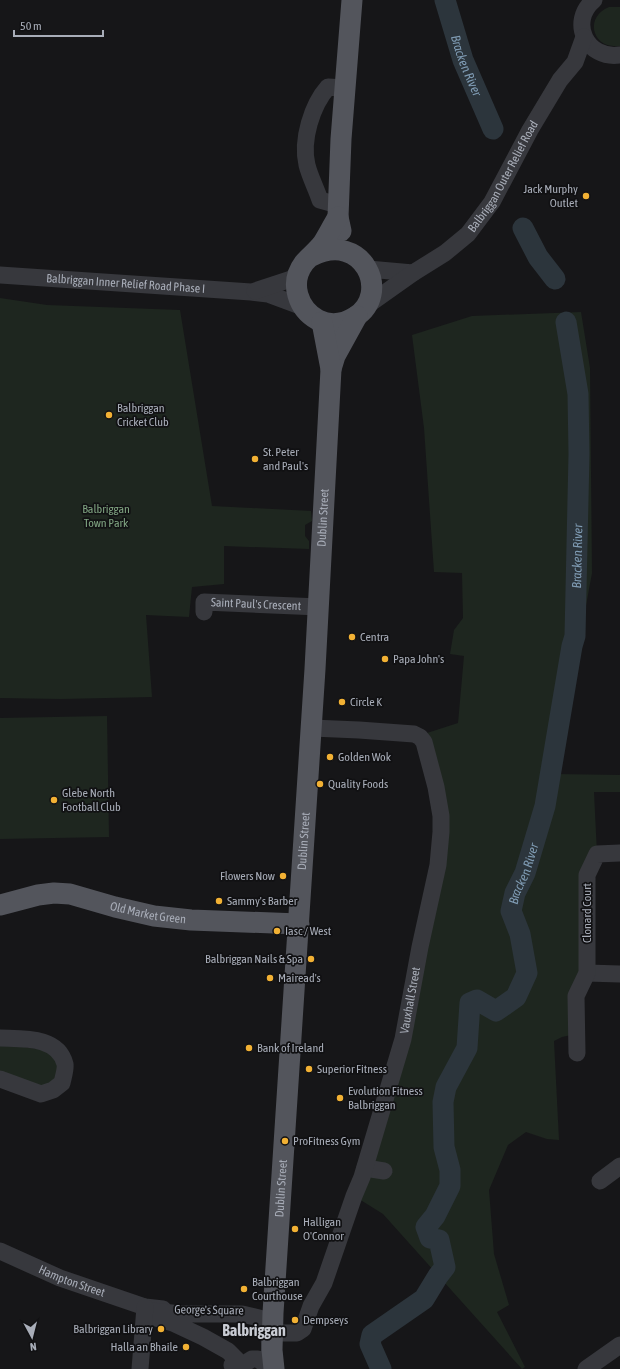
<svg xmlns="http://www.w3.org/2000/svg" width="620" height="1369" font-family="'Asap Condensed',sans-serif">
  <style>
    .green { fill: #1e261f }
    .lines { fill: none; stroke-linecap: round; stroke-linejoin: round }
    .river { stroke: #2c353c; stroke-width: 21 }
    .minor { stroke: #37383d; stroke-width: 17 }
    .major { stroke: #53555c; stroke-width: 21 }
    .poi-dot { fill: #f2b134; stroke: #111113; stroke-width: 1.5 }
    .labels { text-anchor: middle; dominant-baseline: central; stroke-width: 3.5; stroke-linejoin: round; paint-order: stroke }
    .street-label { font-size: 12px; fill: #a8adb8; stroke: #111113 }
    .poi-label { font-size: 12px; fill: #a8adb8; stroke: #111113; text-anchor: start }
    .park-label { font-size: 12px; fill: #7fa381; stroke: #111113 }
    .water-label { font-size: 13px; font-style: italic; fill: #7f9bb3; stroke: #111113 }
    .district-label { font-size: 16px; font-weight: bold; fill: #c9ccd4; stroke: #111113 }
  </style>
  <rect width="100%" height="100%" fill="#161618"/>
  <g class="green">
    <path d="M609,7H620V46H619C592,49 584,17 609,7Z"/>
    <path d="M0,298L47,305L180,310L212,506L311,511L312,521L305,525V536L309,541V549L224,546V584L192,587L189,617L146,615L152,697L61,699L0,698Z"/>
    <path d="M581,312L590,368L592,573L555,774L620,775V792H594L597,854L576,1034L562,1037L554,1041L559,1140L547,1139L526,1132L508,1145L489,1190L494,1254L509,1305L497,1312L525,1367L522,1369L383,1214L359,1199L375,1161L441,874L430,740L427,733L458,723L464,656L450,654L454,630L463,618L462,573L434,572L424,428L412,335L472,316Z"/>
    <path d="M107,716L109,837L0,839V718Z"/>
    <path d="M0,1046H18L49,1051L60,1063L56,1081L38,1087L0,1073Z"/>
  </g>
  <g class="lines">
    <g class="river">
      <path id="s1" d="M445,0L463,60L493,129"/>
      <path d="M523,228L538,257L555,279"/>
      <path id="s2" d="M381,1369L370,1344L372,1335L424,1299L438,1276L445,1267L439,1240L430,1238L426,1227L435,1216L450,1186V1170L444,1147L443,1102L446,1087L467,1048L470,1003L477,1000L496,1011L516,997L527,973L520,934L511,911L515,893L525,873L545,806L572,646L575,636L579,454L578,394L566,322"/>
    </g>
    <g class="minor">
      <path d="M594,0C568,22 587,60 620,55"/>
      <path d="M338,205L320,200C316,188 310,177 307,165C301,140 312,105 328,87L345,88"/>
      <path d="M368,269L413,273"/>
      <path id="s3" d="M0,275L251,292L268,294L303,307"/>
      <path d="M255,291L291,279L299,273"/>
      <path id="s4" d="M365,307L413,273L445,253L468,234L492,202L530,130L560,80L575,62L584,37"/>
      <path id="s5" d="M204,612V602L319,607"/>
      <path d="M587,973L620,974"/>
      <path d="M0,1038C23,1039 58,1036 65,1064C66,1069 63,1078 62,1083L53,1090L41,1094L0,1079"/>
      <path d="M577,1053L576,996L587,973V875L597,854L620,853"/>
      <path d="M365,1168L384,1171"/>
      <path d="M600,1181L620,1166"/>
      <path id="s6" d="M0,1251L60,1278L145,1307L163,1309"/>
      <path d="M151,1311L182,1314H242L263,1319C272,1331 269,1353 270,1368L258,1359H252L244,1364L232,1365L237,1360L228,1351L203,1337L173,1323L156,1318L154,1315L152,1316Z"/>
      <path id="s7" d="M273,1333H297L303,1329L311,1306L324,1283L354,1196L362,1177L403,1039L420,947L438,865L441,832V816L436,787L424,742L420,737L414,734L359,730L312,728"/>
      <path d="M140,1369L145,1307"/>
      <path d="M586,1369L620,1345"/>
    </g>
    <g class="major">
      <path d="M341,231L338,217L341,139L352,0"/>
      <path d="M312,256C363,230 392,294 355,317C344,324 330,326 318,320C298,309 289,283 304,263C310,256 317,251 323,243C328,235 333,225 338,217"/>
      <path d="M331,369L335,356L357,316"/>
      <path id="s8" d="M0,905L38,895L54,893L70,894L115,907L154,916L191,920L299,924"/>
      <path id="s9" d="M274,1369L272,1350L273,1313L315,669L331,369L322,322"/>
    </g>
  </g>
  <g class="poi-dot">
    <circle cx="586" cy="196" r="4"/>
    <circle cx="109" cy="415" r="4"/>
    <circle cx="255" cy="459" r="4"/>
    <circle cx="352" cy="637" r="4"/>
    <circle cx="385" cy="659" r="4"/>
    <circle cx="342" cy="702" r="4"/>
    <circle cx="330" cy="757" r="4"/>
    <circle cx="320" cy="784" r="4"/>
    <circle cx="54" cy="800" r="4"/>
    <circle cx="283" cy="876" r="4"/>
    <circle cx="219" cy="901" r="4"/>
    <circle cx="277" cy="931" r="4"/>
    <circle cx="311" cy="959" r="4"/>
    <circle cx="270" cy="978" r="4"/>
    <circle cx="249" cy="1048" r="4"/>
    <circle cx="309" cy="1069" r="4"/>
    <circle cx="340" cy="1098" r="4"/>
    <circle cx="285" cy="1141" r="4"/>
    <circle cx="295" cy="1229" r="4"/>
    <circle cx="244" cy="1289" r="4"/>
    <circle cx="295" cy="1320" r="4"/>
    <circle cx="161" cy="1329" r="4"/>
    <circle cx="186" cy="1347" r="4"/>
  </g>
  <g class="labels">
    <g class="street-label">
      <text stroke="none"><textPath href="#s4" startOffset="194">Balbriggan Outer Relief Road</textPath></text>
      <text stroke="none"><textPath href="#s3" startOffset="126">Balbriggan Inner Relief Road Phase I</textPath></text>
      <text stroke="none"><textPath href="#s9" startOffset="853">Dublin Street</textPath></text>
      <text stroke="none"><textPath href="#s5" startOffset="62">Saint Paul's Crescent</textPath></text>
      <text stroke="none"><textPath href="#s9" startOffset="529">Dublin Street</textPath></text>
      <text stroke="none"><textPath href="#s8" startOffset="152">Old Market Green</textPath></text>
      <text transform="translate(587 913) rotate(-90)">Clonard Court</text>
      <text stroke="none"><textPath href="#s7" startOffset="378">Vauxhall Street</textPath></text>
      <text stroke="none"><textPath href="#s9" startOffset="181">Dublin Street</textPath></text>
      <text stroke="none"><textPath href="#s6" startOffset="78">Hampton Street</textPath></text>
      <text transform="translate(209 1310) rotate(1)">George's Square</text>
    </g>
    <g class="poi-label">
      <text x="578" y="189" text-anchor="end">Jack Murphy<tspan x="578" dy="14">Outlet</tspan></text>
      <text x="117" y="408">Balbriggan<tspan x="117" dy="14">Cricket Club</tspan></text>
      <text x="263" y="452">St. Peter<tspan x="263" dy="14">and Paul's</tspan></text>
      <text x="360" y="637">Centra</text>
      <text x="393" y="659">Papa John's</text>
      <text x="350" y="702">Circle K</text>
      <text x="338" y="757">Golden Wok</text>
      <text x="328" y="784">Quality Foods</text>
      <text x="62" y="793">Glebe North<tspan x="62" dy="14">Football Club</tspan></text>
      <text x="275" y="876" text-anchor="end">Flowers Now</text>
      <text x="227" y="901">Sammy's Barber</text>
      <text x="285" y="931">Iasc / West</text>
      <text x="303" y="959" text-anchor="end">Balbriggan Nails &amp; Spa</text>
      <text x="278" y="978">Mairead's</text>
      <text x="257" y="1048">Bank of Ireland</text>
      <text x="317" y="1069">Superior Fitness</text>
      <text x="348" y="1091">Evolution Fitness<tspan x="348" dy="14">Balbriggan</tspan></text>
      <text x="293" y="1141">ProFitness Gym</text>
      <text x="303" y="1222">Halligan<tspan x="303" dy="14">O'Connor</tspan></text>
      <text x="252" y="1282">Balbriggan<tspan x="252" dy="14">Courthouse</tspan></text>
      <text x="303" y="1320">Dempseys</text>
      <text x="153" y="1329" text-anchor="end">Balbriggan Library</text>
      <text x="178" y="1347" text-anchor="end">Halla an Bhaile</text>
    </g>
    <g class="park-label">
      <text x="106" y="509">Balbriggan<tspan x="106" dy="14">Town Park</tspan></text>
    </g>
    <g class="water-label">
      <text stroke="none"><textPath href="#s1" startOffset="69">Bracken River</textPath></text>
      <text stroke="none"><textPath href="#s2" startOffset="932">Bracken River</textPath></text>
      <text stroke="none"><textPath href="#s2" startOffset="608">Bracken River</textPath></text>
    </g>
    <g class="district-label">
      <text x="254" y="1330">Balbriggan</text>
    </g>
  </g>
  <g transform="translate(32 1337) rotate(173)" stroke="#111113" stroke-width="3" paint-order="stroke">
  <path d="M0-3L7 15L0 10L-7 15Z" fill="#a8adb8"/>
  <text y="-6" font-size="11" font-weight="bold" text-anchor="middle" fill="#a8adb8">N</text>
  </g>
  <path d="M14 30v6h89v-6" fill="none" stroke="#a8adb8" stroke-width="2"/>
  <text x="20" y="30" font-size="12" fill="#a8adb8" stroke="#111113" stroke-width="3" paint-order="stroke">50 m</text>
</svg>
